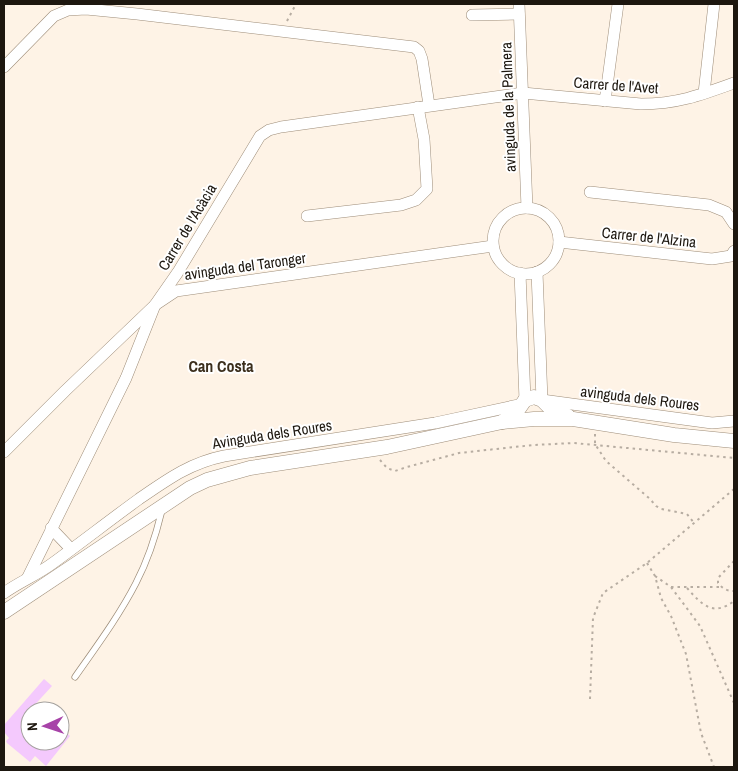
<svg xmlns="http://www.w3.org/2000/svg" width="738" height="771" font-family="'Archivo Narrow',sans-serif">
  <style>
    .building { fill: #f4c9fd }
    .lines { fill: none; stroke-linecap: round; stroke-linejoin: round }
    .service-casing { stroke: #9e8d79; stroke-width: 7 }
    .minor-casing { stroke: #9e8d79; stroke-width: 12 }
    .tertiary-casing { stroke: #9e8d79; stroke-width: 15 }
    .path { stroke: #b7ada2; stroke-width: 2; stroke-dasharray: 2.5 4; stroke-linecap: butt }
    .service { stroke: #fff; stroke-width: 5.5 }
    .minor { stroke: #fff; stroke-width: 11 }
    .tertiary { stroke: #fff; stroke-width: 14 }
    .labels { text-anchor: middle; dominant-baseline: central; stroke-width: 4; stroke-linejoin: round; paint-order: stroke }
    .street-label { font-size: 15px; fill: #1d170f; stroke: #fff }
    .neighbourhood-label { font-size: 16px; font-weight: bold; fill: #3c2f1d; stroke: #fff }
  </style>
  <rect width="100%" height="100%" fill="#fef3e6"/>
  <path class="building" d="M44,679L52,686L30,710V741H60V735L64,730L70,736L46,766L35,756L30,762L7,743L6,741L9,738L4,732V725Z"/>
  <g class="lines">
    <defs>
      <path id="service" d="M75,677C96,647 119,616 136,583C148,560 156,535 162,510"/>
      <g id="minor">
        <path d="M519,4L527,208"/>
        <path d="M472,15L519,14"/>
        <path d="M4,67L54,16L68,10L86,9L137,14L414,47L419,51L422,59L429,105"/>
        <path d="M704,93L714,4"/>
        <path d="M605,101L618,4"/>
        <path d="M590,192L709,205L726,212L734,224"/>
        <circle cx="526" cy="241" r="33"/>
        <path d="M307,216L401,205L416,200L427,189L424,139L418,107"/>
        <path d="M559,242L712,259L731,256L734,251"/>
        <path d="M537,272L542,400L712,423L734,421"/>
        <path d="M520,273L525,400"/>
        <path d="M4,452L65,391L155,305L176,291L493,246"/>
        <path d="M51,528L71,549"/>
        <path d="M28,577L126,378L155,305L178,272L260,136L269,130L281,127L523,93L641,104C677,104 701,95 734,83"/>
        <path d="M4,593C19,582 37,575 53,563C82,542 110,520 139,499C168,479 190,463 224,456L435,423L523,404"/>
      </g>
      <g id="tertiary">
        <path d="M502,422L518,410L525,400L534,397L542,400L551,409L568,416"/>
        <path d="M4,612L190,488L207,480L250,468L387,447L502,422L534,419H573L674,435L734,441"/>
      </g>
    </defs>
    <use href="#service" class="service-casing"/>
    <use href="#minor" class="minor-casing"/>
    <use href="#tertiary" class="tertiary-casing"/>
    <g class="path">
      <path d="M287,21L296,4"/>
      <path d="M595,434V444L606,461L650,499L656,506L661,509L687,514L694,523"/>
      <path d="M380,460L387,468L395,471L407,467L459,453L533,445L574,443L734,458"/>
      <path d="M734,561L718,578V583C723,589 727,591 734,591"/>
      <path d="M647,563L655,576L661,598L671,616L686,654L701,733L714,767"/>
      <path d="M655,576L671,587L700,626L734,703"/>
      <path d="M671,587H722"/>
      <path d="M687,588C702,605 713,617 734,601"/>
      <path d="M590,699L593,618L603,593L647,563L734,489"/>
    </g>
    <use href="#service" class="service"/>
    <use href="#minor" class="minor"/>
    <use href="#tertiary" class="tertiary"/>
  </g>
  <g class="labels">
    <g class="street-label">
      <text transform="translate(616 85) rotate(4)">Carrer de l'Avet</text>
      <text transform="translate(508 107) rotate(-92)">avinguda de la Palmera</text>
      <text transform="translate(187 227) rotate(-59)">Carrer de l'Acàcia</text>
      <text transform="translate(649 237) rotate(6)">Carrer de l'Alzina</text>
      <text transform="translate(245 266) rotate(-8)">avinguda del Taronger</text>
      <text transform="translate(640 398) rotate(7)">avinguda dels Roures</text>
      <text transform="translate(272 434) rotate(-9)">Avinguda dels Roures</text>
    </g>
    <g class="neighbourhood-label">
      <text x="221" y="366">Can Costa</text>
    </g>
  </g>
  <rect width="738" height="771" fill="none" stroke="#1d170f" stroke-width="10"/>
  <g transform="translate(45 726) rotate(267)"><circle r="24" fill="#ffffff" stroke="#a5a29f"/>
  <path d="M0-4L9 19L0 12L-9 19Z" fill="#a743a8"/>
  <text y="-8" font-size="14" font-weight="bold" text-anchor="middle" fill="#1d170f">N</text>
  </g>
</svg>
